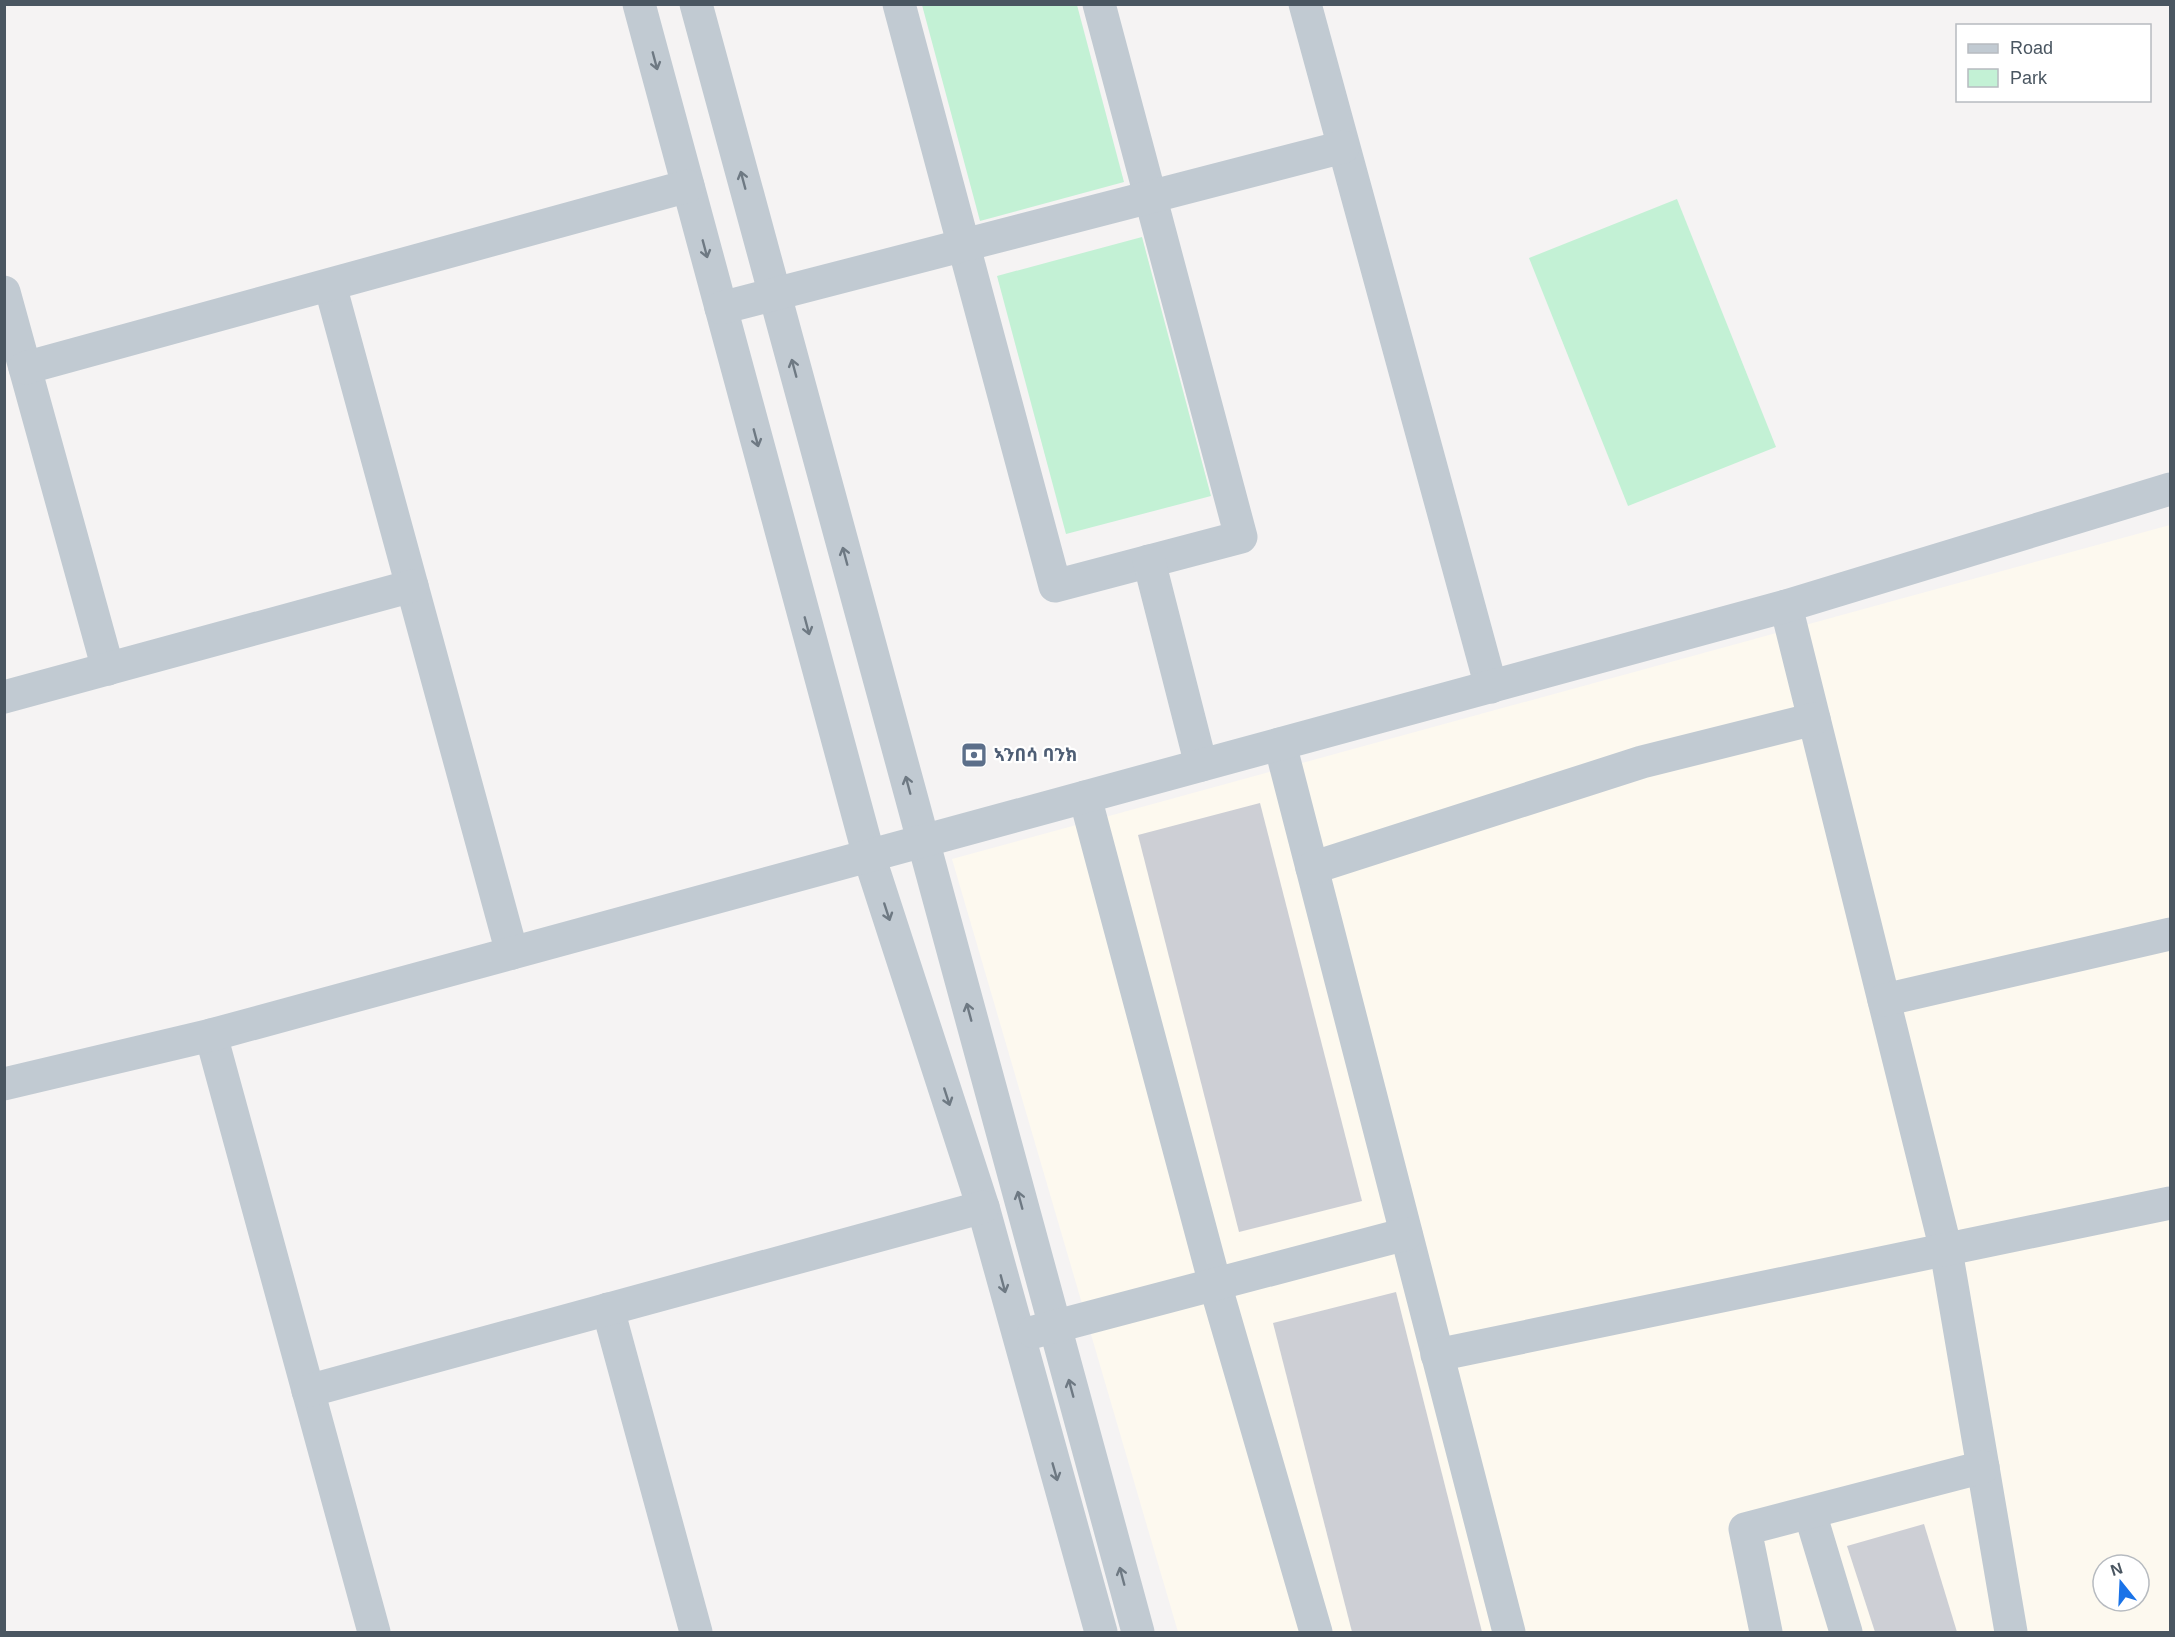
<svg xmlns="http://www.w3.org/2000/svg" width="2175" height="1637" font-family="Helvetica,'Noto Sans Ethiopic',sans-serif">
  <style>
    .commercial { fill: #fdf9ef; fill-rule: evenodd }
    .green { fill: #c3f1d5 }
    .building { fill: #cdcfd5 }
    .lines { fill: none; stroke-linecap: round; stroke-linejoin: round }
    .minor { stroke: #c1cad2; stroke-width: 33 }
    .oneway { stroke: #6e7983 }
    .labels { text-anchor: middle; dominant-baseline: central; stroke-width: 4.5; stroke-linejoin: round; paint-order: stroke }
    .service-label { font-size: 18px; font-weight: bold; fill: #4e5e75; stroke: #fff; text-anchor: start }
  </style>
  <rect width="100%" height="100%" fill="#f5f3f3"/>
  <path class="commercial" d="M2170,525V1632H1178L952,859ZM2103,1565H2139V1601H2103Z"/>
  <g class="green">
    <path d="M922,5H1077L1124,182L980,221Z"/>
    <path d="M1677,199L1776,447L1628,506L1529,258Z"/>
    <path d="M1142,237L1211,496L1066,534L997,276Z"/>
  </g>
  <g class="building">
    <path d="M1260,803L1362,1201L1239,1232L1138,835Z"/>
    <path d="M1396,1292L1482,1632H1352L1273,1323Z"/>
    <path d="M1924,1524L1957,1632H1875L1847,1546Z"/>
  </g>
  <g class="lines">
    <g class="minor">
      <path d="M639,4L869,856L983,1207L1101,1632"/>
      <path d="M696,4L1138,1632"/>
      <path d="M899,4L1055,586L1241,537L1099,4"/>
      <path d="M1305,4L1491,687"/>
      <path d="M330,285L512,953"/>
      <path d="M4,292L108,669"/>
      <path d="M721,308L1343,147"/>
      <path d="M25,368L688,186"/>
      <path d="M1149,561L1201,765"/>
      <path d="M1786,606L1946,1250L2011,1632"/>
      <path d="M4,697L412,586"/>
      <path d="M1280,744L1509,1632"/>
      <path d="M1085,797L1215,1284L1316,1632"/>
      <path d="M1312,868L1642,762L1814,719"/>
      <path d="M1884,1000L2170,934"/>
      <path d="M211,1035L374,1632"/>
      <path d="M4,1084L211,1035L1786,606L2170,489"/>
      <path d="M608,1309L696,1632"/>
      <path d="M1034,1332L1406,1234"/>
      <path d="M1437,1355L2170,1203"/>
      <path d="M308,1391L983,1207"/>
      <path d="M1810,1513L1846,1632"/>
      <path d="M1766,1632L1745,1529L1983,1467"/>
    </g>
  </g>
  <defs><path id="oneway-shaft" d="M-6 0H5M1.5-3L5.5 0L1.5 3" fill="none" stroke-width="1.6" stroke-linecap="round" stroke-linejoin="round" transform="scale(1.5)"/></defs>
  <g class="oneway">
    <use href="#oneway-shaft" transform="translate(655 61) rotate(75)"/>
    <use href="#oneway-shaft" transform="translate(743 180) rotate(-105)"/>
    <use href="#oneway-shaft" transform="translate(705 249) rotate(75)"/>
    <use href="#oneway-shaft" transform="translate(794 368) rotate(-105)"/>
    <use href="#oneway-shaft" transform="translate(756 438) rotate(75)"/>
    <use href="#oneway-shaft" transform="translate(845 556) rotate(-105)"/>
    <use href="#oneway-shaft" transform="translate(807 626) rotate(75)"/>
    <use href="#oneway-shaft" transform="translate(908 785) rotate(-105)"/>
    <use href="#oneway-shaft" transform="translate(887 912) rotate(72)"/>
    <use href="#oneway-shaft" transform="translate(969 1012) rotate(-105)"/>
    <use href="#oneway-shaft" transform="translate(947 1097) rotate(72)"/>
    <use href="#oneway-shaft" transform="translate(1020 1200) rotate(-105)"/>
    <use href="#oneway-shaft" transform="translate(1003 1284) rotate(75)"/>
    <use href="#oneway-shaft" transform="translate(1071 1388) rotate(-105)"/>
    <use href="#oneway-shaft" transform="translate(1055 1472) rotate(74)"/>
    <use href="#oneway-shaft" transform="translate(1122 1576) rotate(-105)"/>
  </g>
  <defs>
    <symbol id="bank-square" viewBox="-11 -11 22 22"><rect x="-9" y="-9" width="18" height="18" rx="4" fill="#5c6f8a" stroke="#fff"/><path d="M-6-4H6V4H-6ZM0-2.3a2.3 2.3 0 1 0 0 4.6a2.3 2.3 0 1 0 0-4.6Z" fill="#fff"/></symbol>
  </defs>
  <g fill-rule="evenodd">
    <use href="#bank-square" x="959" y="740" width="30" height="30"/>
  </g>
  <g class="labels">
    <g class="service-label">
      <text x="994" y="755">ኣንበሳ ባንክ</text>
    </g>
  </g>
  <rect width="2175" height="1637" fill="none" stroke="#4a5661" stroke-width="12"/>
  <rect x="1956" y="24" width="195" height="78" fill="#ffffff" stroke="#b7bbc0" stroke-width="1.5"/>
  <rect x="1968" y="44" width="30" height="9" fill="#c1cad2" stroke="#b7bbc0" stroke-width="1.5"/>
  <text x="2010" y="54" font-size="18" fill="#4a5661">Road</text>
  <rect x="1968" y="69" width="30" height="18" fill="#c3f1d5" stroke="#b7bbc0" stroke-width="1.5"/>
  <text x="2010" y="84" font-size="18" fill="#4a5661">Park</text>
  <g transform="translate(2121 1583) rotate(342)"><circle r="28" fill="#ffffff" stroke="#b7bbc0" stroke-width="1.5"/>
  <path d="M0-4.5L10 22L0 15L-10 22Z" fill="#1a73e8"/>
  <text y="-9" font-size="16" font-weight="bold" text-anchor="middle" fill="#4a5661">N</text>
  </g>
</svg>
